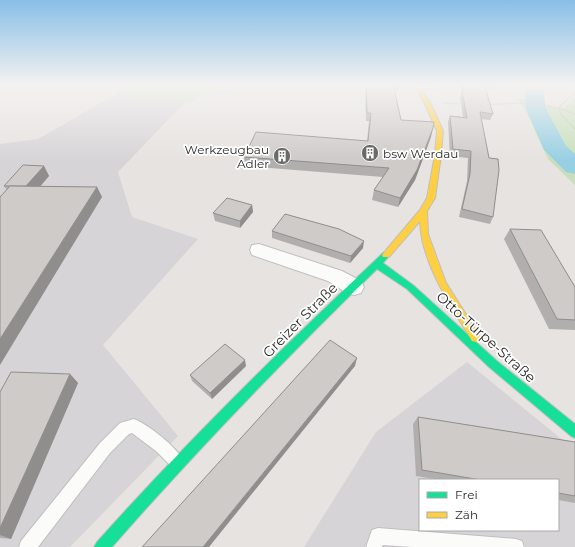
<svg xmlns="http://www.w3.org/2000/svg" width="575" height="547" font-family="Montserrat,sans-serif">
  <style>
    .industrial { fill: #d7d4d7; fill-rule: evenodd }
    .green { fill: #c9dfbb }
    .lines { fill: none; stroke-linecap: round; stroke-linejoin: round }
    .river { fill: #98d0e3; fill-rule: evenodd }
    .lane-casing { stroke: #c0bfc0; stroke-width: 2 }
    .street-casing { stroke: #c0bfc0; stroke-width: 2 }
    .fast-casing { stroke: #c0bfc0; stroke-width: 2 }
    .slow-casing { stroke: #c0bfc0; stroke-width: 2 }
    .path { stroke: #c3c2c2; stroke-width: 1.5; stroke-dasharray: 2 1; stroke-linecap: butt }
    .lane { fill: #fbfbfa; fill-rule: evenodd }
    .street { fill: #fbfbfa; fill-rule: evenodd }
    .fast { fill: #16e098; fill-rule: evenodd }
    .slow { fill: #ffcf43; fill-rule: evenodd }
    .wall { fill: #b1afad }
    .shaded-wall { fill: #908e8d }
    .building { fill: #cecbc9; stroke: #908e8d }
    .labels { text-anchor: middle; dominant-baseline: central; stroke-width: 3.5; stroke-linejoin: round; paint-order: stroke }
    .far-poi-label { font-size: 12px; fill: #292929; stroke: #fff; text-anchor: end }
    .street-label { font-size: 14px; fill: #292929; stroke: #fff }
  </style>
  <rect width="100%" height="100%" fill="#e6e3e0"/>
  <g class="industrial">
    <path d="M113,96L186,101L118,172L132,217L198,239L103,345L178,436L70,547H0V144L38,139Z"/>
    <path d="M467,362L575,450V547H304L376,432ZM420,480H558V530H420Z"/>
  </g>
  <g class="green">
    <path d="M129,84H243L234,94L203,92L192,102L113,96Z"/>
    <path d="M524,84H536L542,91V102L546,107L564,108L575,97V185L548,159L526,111L518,99H529L528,89Z"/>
  </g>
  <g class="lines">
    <path class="river" d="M523,84H541L543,87L546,109L566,146L575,154V174L566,172L544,150L526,109L525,87Z"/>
    <defs>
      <g id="lane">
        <path d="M438,84H445L436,88L417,89L414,87L417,85Z"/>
        <path d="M134,419C149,425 178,448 184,462L182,467L177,469L172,467L156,451L132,433L129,434L110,453L38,547H19L21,541L100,443L120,423Z"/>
        <path d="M378,528L516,539L522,541L524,547H412L383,545L382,547H366L372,530Z"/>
      </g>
      <path id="street" d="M259,244L342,271L361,281L364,287L361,293L354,295L347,293L328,281L252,255L250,250L252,245Z"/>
      <path id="fast" d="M386,252L390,255L383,263L413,285L497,361L575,424V438L571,436L489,367L407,289L377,269C286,358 196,451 112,547H94L97,542C187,441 284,346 383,253Z"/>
      <path id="slow" d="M413,84H417L430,102L443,131L441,155L435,198L427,211L428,234L446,283L481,338L480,341L476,342L472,341C451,306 421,263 420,221L389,257H383L382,255L420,210L427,198L435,155L437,131L424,102Z"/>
    </defs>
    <use href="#lane" class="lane-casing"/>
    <use href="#street" class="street-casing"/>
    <use href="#fast" class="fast-casing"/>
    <use href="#slow" class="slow-casing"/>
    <g class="path">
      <path d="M575,93L559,107L560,113L575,129"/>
      <path d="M443,103L464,104"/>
      <path d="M487,105C518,102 546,102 575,114"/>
    </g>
    <use href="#lane" class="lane"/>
    <use href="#street" class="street"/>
    <use href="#fast" class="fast"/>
    <use href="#slow" class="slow"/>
  </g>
  <g class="wall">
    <path d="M365,84H400L399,91L394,90L401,120L431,137L415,180L398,207L372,200L374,190L383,177L245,166L244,157L367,141L369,121H366Z"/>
    <path d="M460,84H495L493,89H486L493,114L490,120L481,119L493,217L490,224L459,217L467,181L468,158L450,156L448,122L450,116L463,117L460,97L462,92Z"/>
    <path d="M44,166L49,176L40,186L97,187L102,197L7,190L4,186Z"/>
    <path d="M252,205L253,212L240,228L215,221L213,213Z"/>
    <path d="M510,229L575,287V330L549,329L504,239Z"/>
    <path d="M272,231L363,248L350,263L272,238Z"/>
    <path d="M246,366L212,399L192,381L190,375Z"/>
    <path d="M70,374L78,383L11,539L0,538V392Z"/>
    <path d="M418,417L575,442V503L558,500V480H440L416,476L413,424Z"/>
  </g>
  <g class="shaded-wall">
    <path d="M433,128L431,137L415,180L398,207L400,198Z"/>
    <path d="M44,166L49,176L32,196L26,186Z"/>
    <path d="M97,187L102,197L0,365V339Z"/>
    <path d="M252,205L253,212L240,228V221Z"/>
    <path d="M364,241L363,248L350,263L351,256Z"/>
    <path d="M357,358L355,366L209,547H203Z"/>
    <path d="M245,360L246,366L212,399L210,393Z"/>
    <path d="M70,374L78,383L11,539L0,535V528Z"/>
  </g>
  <g class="building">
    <path d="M366,84H393L401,120L434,122L433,128L417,170L400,198L374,190L389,168L244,157L256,132L368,141L371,113H367Z"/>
    <path d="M463,84H484L493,114L480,112L489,158L498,159L499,170L493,217L462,209L470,174L471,151L453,149L450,116L467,118L462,91L464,90Z"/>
    <path d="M23,165L44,166L26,186H4Z"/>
    <path d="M10,186L97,187L0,339V197Z"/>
    <path d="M227,198L252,205L240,221L213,213Z"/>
    <path d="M285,214L339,229L364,241L351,256L272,231Z"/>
    <path d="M510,229L541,230L575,287V320L557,319Z"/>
    <path d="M330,340L357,358L203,547H142Z"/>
    <path d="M225,344L245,360L210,393L190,375Z"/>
    <path d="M11,372L70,374L0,528V392Z"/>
    <path d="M418,417L575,442V496L558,493V480H481L422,470Z"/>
  </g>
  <linearGradient id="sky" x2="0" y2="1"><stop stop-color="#88bfe6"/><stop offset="0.53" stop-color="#f4f2f1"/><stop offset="1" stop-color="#f4f2f1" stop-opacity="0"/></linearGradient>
  <rect width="575" height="160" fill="url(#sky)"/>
  <defs>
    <symbol id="building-disc" viewBox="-11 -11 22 22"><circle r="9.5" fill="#6b6a69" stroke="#fff"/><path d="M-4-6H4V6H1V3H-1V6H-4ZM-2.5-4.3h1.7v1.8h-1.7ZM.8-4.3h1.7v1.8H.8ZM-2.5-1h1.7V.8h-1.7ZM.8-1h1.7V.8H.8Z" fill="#fff"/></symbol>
  </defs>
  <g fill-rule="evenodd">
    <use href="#building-disc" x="360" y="143" width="20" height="20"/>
    <use href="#building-disc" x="272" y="146" width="20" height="20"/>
  </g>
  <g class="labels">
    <g class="far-poi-label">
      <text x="269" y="149">Werkzeugbau<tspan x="269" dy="14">Adler</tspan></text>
      <text x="383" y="153" text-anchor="start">bsw Werdau</text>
    </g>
    <g class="street-label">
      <text transform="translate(300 320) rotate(-45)">Greizer Straße</text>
      <text transform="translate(486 337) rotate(42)">Otto-Türpe-Straße</text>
    </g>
  </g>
  <rect x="419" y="479" width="140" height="52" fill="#ffffff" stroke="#a9a9a9"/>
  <rect x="427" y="492" width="20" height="6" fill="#16e098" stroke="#a9a9a9"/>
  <text x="455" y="499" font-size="12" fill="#292929">Frei</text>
  <rect x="427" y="512" width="20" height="6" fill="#ffcf43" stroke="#a9a9a9"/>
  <text x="455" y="519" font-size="12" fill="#292929">Zäh</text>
</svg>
